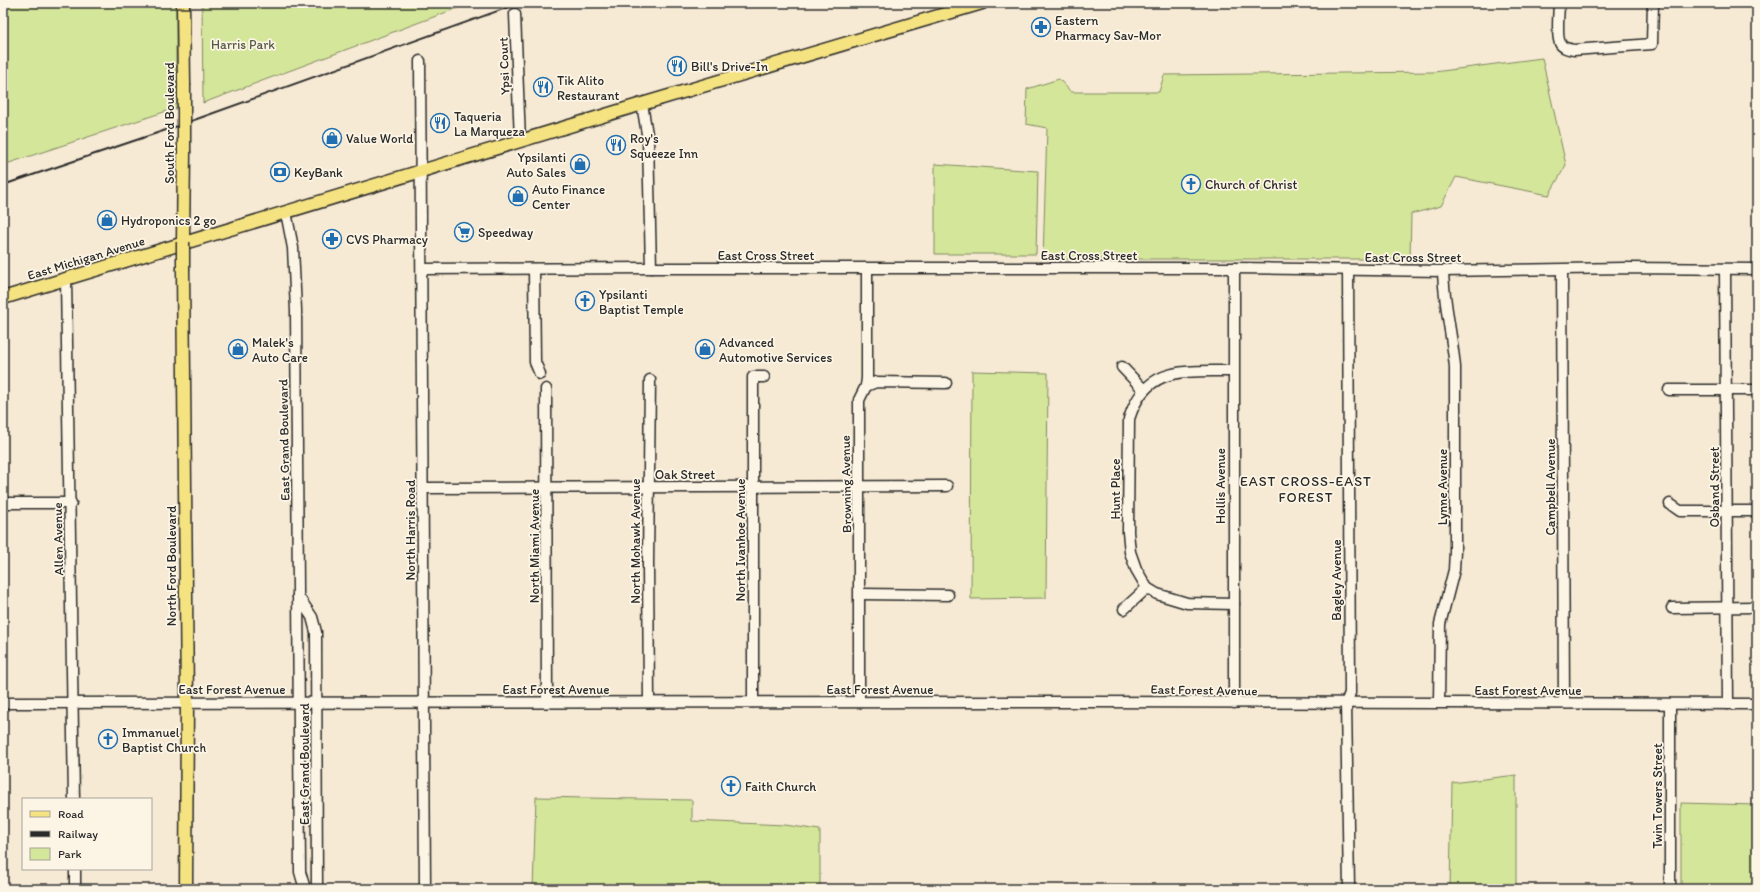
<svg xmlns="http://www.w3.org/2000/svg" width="1760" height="892" font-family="Itim,sans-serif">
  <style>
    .green { fill: #d4e69a; stroke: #808862 }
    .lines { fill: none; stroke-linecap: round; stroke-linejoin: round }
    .minor-casing { stroke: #2b2b2b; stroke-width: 13 }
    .major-casing { stroke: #2b2b2b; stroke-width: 15 }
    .minor { stroke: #fcf5e5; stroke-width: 10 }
    .major { stroke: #f5e382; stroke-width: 12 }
    .rail { stroke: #2b2b2b; stroke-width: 2 }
    .major-bridge-casing { stroke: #2b2b2b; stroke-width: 15; stroke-linecap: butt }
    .major-bridge { stroke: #f5e382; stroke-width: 12 }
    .labels { text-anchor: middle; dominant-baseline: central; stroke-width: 3.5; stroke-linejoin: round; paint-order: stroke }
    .poi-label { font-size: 13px; fill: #2b2b2b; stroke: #fcf5e5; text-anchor: start }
    .park-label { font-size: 13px; fill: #555a47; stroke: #fcf5e5 }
    .street-label { font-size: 13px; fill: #2b2b2b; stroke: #fcf5e5 }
    .neighbourhood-label { font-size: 14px; letter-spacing: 1px; fill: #2b2b2b; stroke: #fcf5e5 }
  </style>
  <rect width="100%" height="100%" fill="#f7ead4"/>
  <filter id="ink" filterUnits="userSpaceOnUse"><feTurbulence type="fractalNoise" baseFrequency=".025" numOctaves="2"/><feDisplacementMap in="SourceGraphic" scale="8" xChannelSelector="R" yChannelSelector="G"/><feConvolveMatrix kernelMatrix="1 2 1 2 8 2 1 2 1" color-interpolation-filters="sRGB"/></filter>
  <g filter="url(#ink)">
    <g class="green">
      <path d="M3,3H176V108L3,165Z"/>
      <path d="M202,3H471L203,103Z"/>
      <path d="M1542,58L1566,165L1549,195L1456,177L1441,206L1411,214L1410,259H1043L1047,128L1026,124L1027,89L1059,79L1071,92H1159L1164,75L1434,72Z"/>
      <path d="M935,164L1038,171L1036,254H935Z"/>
      <path d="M972,371L1048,373L1046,598L971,599Z"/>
      <path d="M1516,775V889H1450L1452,783Z"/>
      <path d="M536,797L692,800V821L785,825L820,830V889H533Z"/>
      <path d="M1681,803L1757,805V889H1681Z"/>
    </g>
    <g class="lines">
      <defs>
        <g id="minor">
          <path d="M1559,3C1559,12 1556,35 1560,43C1562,48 1569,49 1574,50L1652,44L1653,3"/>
          <path d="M515,14L520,141"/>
          <path d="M420,61L425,889"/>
          <path d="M642,104L648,140L651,268"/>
          <path d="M286,212L293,248L296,310L300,872L305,889"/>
          <path d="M1234,268V703"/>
          <path d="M422,269L651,268H1234L1443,271L1623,268L1757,269"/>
          <path d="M534,269L535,362L540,374"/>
          <path d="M1348,270L1350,693L1346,703L1349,889"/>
          <path d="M1562,270L1564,703"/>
          <path d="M1725,270L1728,704"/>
          <path d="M66,279L74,799"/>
          <path d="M1122,367L1143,389"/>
          <path d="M1233,371C1186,372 1146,364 1129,419L1128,532L1130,552L1136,569L1147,588L1157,594L1187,603L1234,604"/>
          <path d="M866,386L876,382L946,383"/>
          <path d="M546,389L547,702"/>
          <path d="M1669,390H1757"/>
          <path d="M423,488L947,486"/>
          <path d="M3,503H71"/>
          <path d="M1670,504L1680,511H1757"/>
          <path d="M860,594L948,595"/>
          <path d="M298,596L312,617L316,632L317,889"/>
          <path d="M1672,608L1757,607"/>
          <path d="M1124,609L1147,588"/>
          <path d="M649,702L648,564L650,380"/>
          <path d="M753,702V377H764"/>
          <path d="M859,702V400L866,386L867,378V269"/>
          <path d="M1439,702L1440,624L1454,570L1455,551V367C1452,335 1444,304 1443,271"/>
          <path d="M3,703L1089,702L1757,704"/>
          <path d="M75,869V889"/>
          <path d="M1670,889V704"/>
        </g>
        <g id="major">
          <path d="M183,3L184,84"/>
          <path d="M183,242L184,152"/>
          <path d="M183,270L187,702L186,889"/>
          <path d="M3,298L642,104L982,3"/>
        </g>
      </defs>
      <use href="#minor" class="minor-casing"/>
      <use href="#major" class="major-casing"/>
      <use href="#minor" class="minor"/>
      <use href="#major" class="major"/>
      <path class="rail" d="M3,185L169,129L520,3"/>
      <defs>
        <g id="major-bridge">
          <path d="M184,152V84"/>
          <path d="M183,242V270"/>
        </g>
      </defs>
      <use href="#major-bridge" class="major-bridge-casing"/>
      <use href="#major-bridge" class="major-bridge"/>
    </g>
  </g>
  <defs>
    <symbol id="pharmacy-ring" viewBox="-11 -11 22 22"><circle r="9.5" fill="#fcf5e5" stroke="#1f6fb2" stroke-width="1.5"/><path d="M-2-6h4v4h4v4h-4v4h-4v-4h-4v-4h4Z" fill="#1f6fb2"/></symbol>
    <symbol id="restaurant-ring" viewBox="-11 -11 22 22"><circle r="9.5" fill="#fcf5e5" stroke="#1f6fb2" stroke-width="1.5"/><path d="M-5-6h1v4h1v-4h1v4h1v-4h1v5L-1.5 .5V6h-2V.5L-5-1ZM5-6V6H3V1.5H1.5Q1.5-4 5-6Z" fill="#1f6fb2"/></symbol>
    <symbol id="shop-ring" viewBox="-11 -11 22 22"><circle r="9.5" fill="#fcf5e5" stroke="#1f6fb2" stroke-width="1.5"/><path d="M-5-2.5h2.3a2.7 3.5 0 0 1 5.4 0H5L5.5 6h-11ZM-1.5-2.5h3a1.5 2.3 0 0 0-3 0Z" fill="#1f6fb2"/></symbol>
    <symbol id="bank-ring" viewBox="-11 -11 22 22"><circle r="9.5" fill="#fcf5e5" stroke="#1f6fb2" stroke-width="1.5"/><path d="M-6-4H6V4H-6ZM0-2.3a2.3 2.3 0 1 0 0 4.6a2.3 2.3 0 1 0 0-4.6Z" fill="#1f6fb2"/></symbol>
    <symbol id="church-ring" viewBox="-11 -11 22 22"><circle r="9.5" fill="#fcf5e5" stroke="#1f6fb2" stroke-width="1.5"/><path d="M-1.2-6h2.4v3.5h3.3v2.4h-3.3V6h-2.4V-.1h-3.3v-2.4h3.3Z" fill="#1f6fb2"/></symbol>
    <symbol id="supermarket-ring" viewBox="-11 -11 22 22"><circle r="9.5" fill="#fcf5e5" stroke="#1f6fb2" stroke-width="1.5"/><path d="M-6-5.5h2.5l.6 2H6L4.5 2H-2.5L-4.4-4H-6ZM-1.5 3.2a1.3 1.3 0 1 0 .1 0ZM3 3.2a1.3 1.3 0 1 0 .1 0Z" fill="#1f6fb2"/></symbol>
  </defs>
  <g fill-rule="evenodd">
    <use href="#pharmacy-ring" x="1030" y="16" width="22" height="22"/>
    <use href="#restaurant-ring" x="666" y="55" width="22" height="22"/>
    <use href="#restaurant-ring" x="532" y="76" width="22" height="22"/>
    <use href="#restaurant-ring" x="429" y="112" width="22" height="22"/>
    <use href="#shop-ring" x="321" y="127" width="22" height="22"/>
    <use href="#restaurant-ring" x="605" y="134" width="22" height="22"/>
    <use href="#shop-ring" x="569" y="153" width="22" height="22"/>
    <use href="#bank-ring" x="269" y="161" width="22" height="22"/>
    <use href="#church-ring" x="1180" y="173" width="22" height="22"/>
    <use href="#shop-ring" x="507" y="185" width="22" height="22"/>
    <use href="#shop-ring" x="96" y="209" width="22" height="22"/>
    <use href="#supermarket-ring" x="453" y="221" width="22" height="22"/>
    <use href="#pharmacy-ring" x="321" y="228" width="22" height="22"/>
    <use href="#church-ring" x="574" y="290" width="22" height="22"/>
    <use href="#shop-ring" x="227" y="338" width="22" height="22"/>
    <use href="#shop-ring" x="694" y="338" width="22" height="22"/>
    <use href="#church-ring" x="97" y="728" width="22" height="22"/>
    <use href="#church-ring" x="720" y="775" width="22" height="22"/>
  </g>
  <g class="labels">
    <g class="poi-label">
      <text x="1055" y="20">Eastern<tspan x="1055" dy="15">Pharmacy Sav-Mor</tspan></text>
      <text x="691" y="66">Bill's Drive-In</text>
      <text x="557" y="80">Tik Alito<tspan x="557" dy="15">Restaurant</tspan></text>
      <text x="454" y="116">Taqueria<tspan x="454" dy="15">La Marqueza</tspan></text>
      <text x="346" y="138">Value World</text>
      <text x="630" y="138">Roy's<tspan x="630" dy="15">Squeeze Inn</tspan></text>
      <text x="566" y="157" text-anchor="end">Ypsilanti<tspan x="566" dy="15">Auto Sales</tspan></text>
      <text x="294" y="172">KeyBank</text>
      <text x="1205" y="184">Church of Christ</text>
      <text x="532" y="189">Auto Finance<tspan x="532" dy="15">Center</tspan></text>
      <text x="121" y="220">Hydroponics 2 go</text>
      <text x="478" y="232">Speedway</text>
      <text x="346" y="239">CVS Pharmacy</text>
      <text x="599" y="294">Ypsilanti<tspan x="599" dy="15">Baptist Temple</tspan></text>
      <text x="252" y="342">Malek's<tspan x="252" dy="15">Auto Care</tspan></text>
      <text x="719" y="342">Advanced<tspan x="719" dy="15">Automotive Services</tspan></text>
      <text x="122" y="732">Immanuel<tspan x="122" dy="15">Baptist Church</tspan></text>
      <text x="745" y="786">Faith Church</text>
    </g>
    <g class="park-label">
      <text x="243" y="44">Harris Park</text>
    </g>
    <g class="street-label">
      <text transform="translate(504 66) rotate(-92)">Ypsi Court</text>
      <text transform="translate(169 123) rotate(-90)">South Ford Boulevard</text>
      <text x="766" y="255">East Cross Street</text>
      <text x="1089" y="255">East Cross Street</text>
      <text x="1413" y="257">East Cross Street</text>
      <text transform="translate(86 258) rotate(-17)">East Michigan Avenue</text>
      <text transform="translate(284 440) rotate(-91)">East Grand Boulevard</text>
      <text x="685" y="474">Oak Street</text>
      <text transform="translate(846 484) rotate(-91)">Browning Avenue</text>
      <text transform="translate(1220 486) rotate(-90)">Hollis Avenue</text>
      <text transform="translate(1442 487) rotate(-90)">Lynne Avenue</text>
      <text transform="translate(1550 487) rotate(-90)">Campbell Avenue</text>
      <text transform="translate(1714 487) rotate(-90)">Osband Street</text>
      <text transform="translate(1115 489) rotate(-90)">Hunt Place</text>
      <text transform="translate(410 530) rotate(-90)">North Harris Road</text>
      <text transform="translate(58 539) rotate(-91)">Allen Avenue</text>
      <text transform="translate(740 540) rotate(-90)">North Ivanhoe Avenue</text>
      <text transform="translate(635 541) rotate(-90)">North Mohawk Avenue</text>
      <text transform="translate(534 546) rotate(-90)">North Miami Avenue</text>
      <text transform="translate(171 566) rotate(-90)">North Ford Boulevard</text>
      <text transform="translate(1336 580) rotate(-90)">Bagley Avenue</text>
      <text x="232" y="689">East Forest Avenue</text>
      <text x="556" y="689">East Forest Avenue</text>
      <text x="880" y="689">East Forest Avenue</text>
      <text transform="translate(1204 690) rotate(1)">East Forest Avenue</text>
      <text x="1528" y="690">East Forest Avenue</text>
      <text transform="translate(304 764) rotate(-90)">East Grand Boulevard</text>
      <text transform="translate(1657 796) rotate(-90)">Twin Towers Street</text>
    </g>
    <g class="neighbourhood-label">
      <text x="1306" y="481">EAST CROSS-EAST<tspan x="1306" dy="16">FOREST</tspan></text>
    </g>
  </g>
  <rect width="1760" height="892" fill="none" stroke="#fcf5e5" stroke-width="16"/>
  <rect x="8" y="8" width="1744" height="876" fill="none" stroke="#2b2b2b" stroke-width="1.5" filter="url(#ink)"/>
  <rect x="22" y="798" width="130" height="72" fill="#fcf5e5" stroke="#a8a49b"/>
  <rect x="30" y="811" width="20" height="6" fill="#f5e382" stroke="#a8a49b"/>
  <text x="58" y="818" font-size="12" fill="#2b2b2b">Road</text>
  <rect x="30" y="831" width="20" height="6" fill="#2b2b2b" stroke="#a8a49b"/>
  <text x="58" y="838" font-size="12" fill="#2b2b2b">Railway</text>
  <rect x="30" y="848" width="20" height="12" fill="#d4e69a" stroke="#a8a49b"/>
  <text x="58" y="858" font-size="12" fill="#2b2b2b">Park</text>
</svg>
